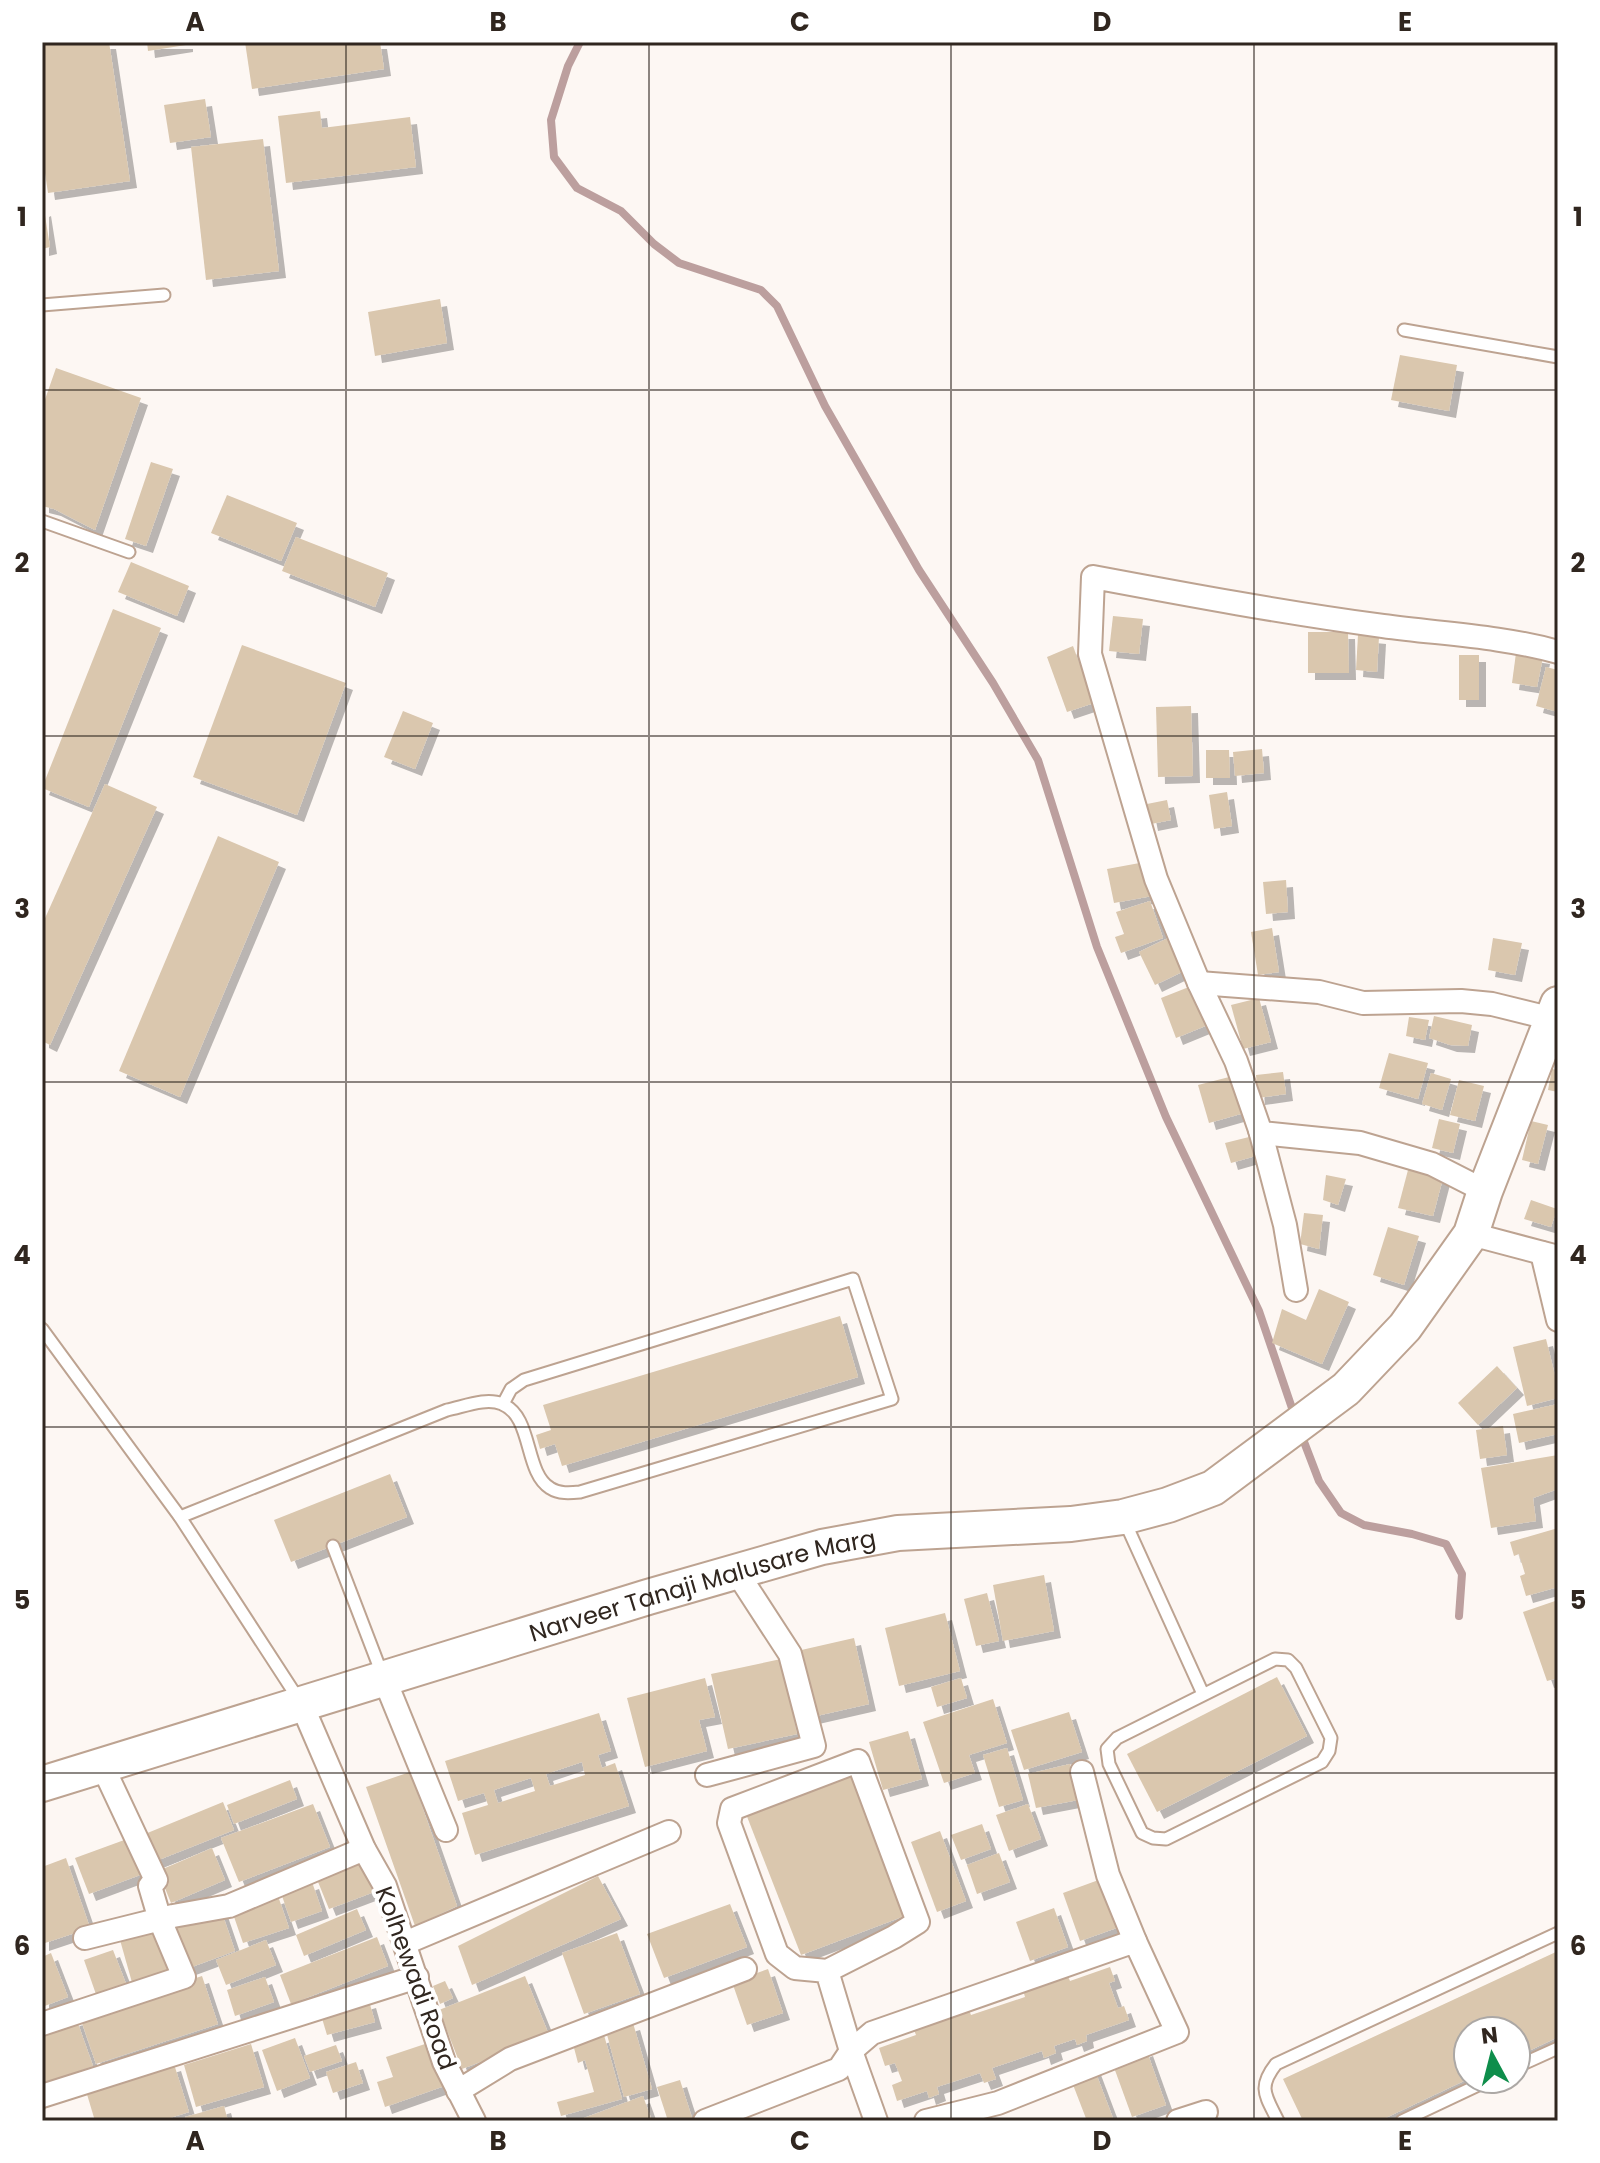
<svg xmlns="http://www.w3.org/2000/svg" width="1600" height="2163" font-family="Poppins,sans-serif">
  <style>
    .lines { fill: none; stroke-linecap: round; stroke-linejoin: round }
    .stream { stroke: #bc9f9e; stroke-width: 8 }
    .building { fill: #dac7ae; fill-rule: evenodd; filter: url(#shadow) }
    .lane-casing { stroke: #bda391; stroke-width: 15 }
    .street-casing { stroke: #bda391; stroke-width: 26 }
    .primary-casing { stroke: #bda391; stroke-width: 38 }
    .lane { stroke: #fff; stroke-width: 11 }
    .street { stroke: #fff; stroke-width: 22 }
    .primary { stroke: #fff; stroke-width: 34 }
    .grid { fill: none; stroke: #30261f; stroke-width: 2; stroke-opacity: 0.55 }
    .labels { text-anchor: middle; dominant-baseline: central; stroke-width: 8; stroke-linejoin: round; paint-order: stroke }
    .street-label { font-size: 24px; fill: #30261f; stroke: #fff }
    .neatline { fill: none; stroke: #30261f; stroke-width: 3 }
    .grid-label { font-size: 26px; text-anchor: middle; font-weight: bold; fill: #30261f }
  </style>
  <defs>
    <filter id="shadow"><feDropShadow dx="7" dy="7" stdDeviation="0" flood-color="#0004"/></filter>
  </defs>
  <rect width="100%" height="100%" fill="#fdf7f3"/>
  <g class="lines">
    <g class="stream">
      <path d="M580,42L568,66L551,120L554,157L577,188L621,211L654,244L679,263L761,290L777,306L825,406L919,570L993,683L1038,760L1097,947L1166,1117L1259,1311L1295,1417"/>
      <path d="M1301,1434L1319,1481L1341,1513L1364,1525L1412,1534L1446,1544L1462,1574L1459,1616"/>
    </g>
  </g>
  <g class="building">
    <path d="M42,42H109L130,181L48,193L42,153Z"/>
    <path d="M147,42H186V45L148,51Z"/>
    <path d="M245,42H380L384,69L252,89Z"/>
    <path d="M205,99L211,137L170,143L164,105Z"/>
    <path d="M320,111L322,128L410,117L416,167L286,183L278,116Z"/>
    <path d="M263,139L279,271L206,280L191,147Z"/>
    <path d="M44,209L50,247L42,249V210Z"/>
    <path d="M440,299L447,343L375,356L368,312Z"/>
    <path d="M1400,355L1457,365L1449,411L1391,400Z"/>
    <path d="M56,368L141,398L95,530L54,509L42,506V408Z"/>
    <path d="M151,462L173,469L146,546L125,539Z"/>
    <path d="M227,495L297,523L281,561L211,533Z"/>
    <path d="M296,537L388,573L375,607L282,571Z"/>
    <path d="M131,562L189,586L177,616L118,592Z"/>
    <path d="M113,609L161,628L89,807L42,788Z"/>
    <path d="M1113,616L1143,619L1139,654L1109,651Z"/>
    <path d="M1308,632H1348L1349,673H1308Z"/>
    <path d="M1358,635L1379,637L1377,672L1356,670Z"/>
    <path d="M242,645L346,683L297,815L193,777Z"/>
    <path d="M1073,646L1094,703L1067,712L1047,657Z"/>
    <path d="M1516,653L1543,657L1537,687L1512,683Z"/>
    <rect x="1459" y="655" width="20" height="45"/>
    <path d="M1546,667L1558,670V712L1536,706Z"/>
    <path d="M1191,706L1193,776L1158,777L1156,707Z"/>
    <path d="M403,711L433,723L415,769L384,757Z"/>
    <path d="M1262,749L1264,773L1235,776L1233,752Z"/>
    <path d="M1206,750H1229L1230,778H1206Z"/>
    <path d="M105,784L157,807L50,1045L42,1041V925Z"/>
    <path d="M1227,792L1232,826L1214,829L1209,795Z"/>
    <path d="M1167,800L1171,820L1151,824L1147,804Z"/>
    <path d="M218,836L279,862L180,1097L119,1071Z"/>
    <path d="M1145,862L1152,896L1114,903L1107,869Z"/>
    <path d="M1286,880L1288,912L1266,914L1263,882Z"/>
    <path d="M1150,901L1163,938L1121,953L1115,937L1124,934L1116,912Z"/>
    <path d="M1272,928L1279,972L1258,975L1251,932Z"/>
    <path d="M1168,938L1184,971L1155,985L1139,952Z"/>
    <path d="M1493,938L1522,943L1515,975L1488,970Z"/>
    <path d="M1199,983L1215,1022L1176,1038L1161,998Z"/>
    <path d="M1259,998L1271,1042L1243,1049L1231,1005Z"/>
    <path d="M1434,1016L1472,1025L1468,1046L1450,1045L1429,1038Z"/>
    <path d="M1409,1017L1429,1020L1425,1040L1406,1036Z"/>
    <path d="M1389,1053L1428,1063L1418,1099L1379,1088Z"/>
    <path d="M1552,1069L1558,1070V1092L1548,1090Z"/>
    <path d="M1283,1072L1286,1094L1258,1098L1256,1075Z"/>
    <path d="M1431,1073L1451,1079L1442,1110L1422,1104Z"/>
    <path d="M1233,1076L1244,1113L1209,1123L1198,1085Z"/>
    <path d="M1459,1080L1484,1086L1475,1121L1450,1115Z"/>
    <path d="M1439,1119L1460,1124L1453,1153L1432,1148Z"/>
    <path d="M1531,1121L1548,1125L1538,1164L1522,1160Z"/>
    <path d="M1253,1136L1259,1155L1231,1163L1225,1143Z"/>
    <path d="M1408,1170L1443,1178L1433,1216L1398,1208Z"/>
    <path d="M1326,1175L1346,1179L1338,1205L1323,1200Z"/>
    <path d="M1531,1200L1557,1209L1551,1227L1524,1219Z"/>
    <path d="M1304,1213L1323,1215L1319,1249L1300,1244Z"/>
    <path d="M1388,1227L1419,1236L1404,1285L1373,1275Z"/>
    <path d="M1319,1289L1349,1302L1322,1364L1272,1343L1282,1309L1306,1320Z"/>
    <path d="M840,1316L858,1377L562,1466L555,1444L540,1449L536,1435L551,1430L543,1405Z"/>
    <path d="M1546,1339L1558,1388V1398L1527,1406L1513,1347Z"/>
    <path d="M1497,1366L1517,1388L1478,1425L1458,1403Z"/>
    <path d="M1558,1404V1434L1519,1443L1513,1414Z"/>
    <path d="M1503,1426L1507,1455L1480,1459L1476,1430Z"/>
    <path d="M1558,1455V1489L1533,1498L1536,1521L1491,1528L1481,1468Z"/>
    <path d="M390,1474L407,1517L291,1562L274,1520Z"/>
    <path d="M1558,1528V1587L1526,1596L1520,1576L1525,1574L1519,1554L1514,1556L1510,1542Z"/>
    <path d="M1044,1575L1054,1631L1003,1641L993,1585Z"/>
    <path d="M987,1593L999,1641L976,1646L964,1599Z"/>
    <path d="M1558,1600V1678L1547,1681L1523,1612Z"/>
    <path d="M945,1613L960,1671L899,1686L885,1628Z"/>
    <path d="M854,1638L869,1704L812,1717L797,1651Z"/>
    <path d="M781,1659L797,1734L728,1749L711,1674Z"/>
    <path d="M1277,1677L1307,1736L1157,1812L1127,1754Z"/>
    <path d="M705,1678L715,1717L699,1720L707,1751L645,1767L627,1698Z"/>
    <path d="M961,1678L967,1698L937,1707L931,1687Z"/>
    <path d="M993,1699L1007,1743L969,1755L975,1773L944,1783L923,1722Z"/>
    <path d="M1069,1712L1082,1752L1024,1770L1011,1730Z"/>
    <path d="M599,1713L611,1751L598,1755L602,1768L615,1763L629,1806L475,1855L462,1813L488,1805L484,1793L458,1801L445,1761ZM582,1762L585,1775L550,1786L546,1774ZM531,1778L535,1791L498,1803L494,1790Z"/>
    <path d="M908,1731L922,1779L883,1790L869,1742Z"/>
    <path d="M1007,1748L1023,1800L999,1807L983,1755Z"/>
    <path d="M1070,1764L1078,1800L1036,1808L1028,1774Z"/>
    <path d="M410,1772L457,1906L415,1926L366,1787Z"/>
    <path d="M852,1773L907,1915L801,1955L746,1814Z"/>
    <path d="M290,1780L297,1799L234,1824L227,1805Z"/>
    <path d="M223,1802L234,1830L156,1861L145,1834Z"/>
    <path d="M313,1804L330,1847L239,1882L221,1838Z"/>
    <path d="M1028,1804L1041,1839L1009,1851L996,1815Z"/>
    <path d="M982,1824L991,1849L961,1860L951,1835Z"/>
    <path d="M940,1831L966,1901L937,1912L911,1842Z"/>
    <path d="M127,1839L140,1875L89,1894L75,1858Z"/>
    <path d="M212,1848L225,1880L171,1903L158,1871Z"/>
    <path d="M999,1853L1010,1882L977,1894L967,1865Z"/>
    <path d="M359,1854L374,1892L329,1909L314,1872Z"/>
    <path d="M66,1858L90,1928L42,1944V1867Z"/>
    <path d="M598,1876L621,1919L472,1985L458,1946Z"/>
    <path d="M1104,1878L1122,1926L1080,1941L1063,1893Z"/>
    <path d="M312,1882L322,1911L291,1922L281,1893Z"/>
    <path d="M278,1896L289,1928L243,1943L232,1911Z"/>
    <path d="M730,1904L747,1947L664,1978L647,1934Z"/>
    <path d="M1054,1908L1068,1947L1030,1961L1016,1922Z"/>
    <path d="M357,1909L366,1930L304,1956L296,1935Z"/>
    <path d="M221,1910L235,1951L189,1968L174,1927Z"/>
    <path d="M158,1929L172,1974L133,1986L120,1940Z"/>
    <path d="M617,1933L640,1994L584,2014L562,1953Z"/>
    <path d="M377,1937L388,1966L291,2004L280,1975Z"/>
    <path d="M266,1940L276,1965L226,1985L216,1960Z"/>
    <path d="M113,1950L128,1989L98,2000L84,1960Z"/>
    <path d="M1558,1951V2037L1516,2057V2031H1468V2079L1379,2121H1303L1283,2079Z"/>
    <path d="M51,1953L68,1997L42,2007V1957Z"/>
    <path d="M1110,1967L1115,1981L1109,1983L1118,2008L1124,2006L1129,2020L1086,2035L1087,2041L1077,2045L1075,2039L1054,2046L1056,2053L1044,2058L1042,2051L992,2068L996,2079L984,2083L980,2073L937,2087L939,2094L929,2098L927,2091L897,2101L892,2085L902,2081L895,2063L885,2066L879,2048L916,2035L914,2030L969,2010L971,2015L1025,1997L1023,1990L1067,1974L1070,1981Z"/>
    <path d="M768,1969L783,2013L747,2025L732,1982Z"/>
    <path d="M202,1976L218,2024L96,2064L80,2017Z"/>
    <path d="M525,1976L549,2035L462,2069L439,2010Z"/>
    <path d="M265,1977L274,2002L235,2016L227,1990Z"/>
    <path d="M445,1981L453,1998L440,2004L433,1986Z"/>
    <path d="M369,2001L375,2022L327,2035L321,2015Z"/>
    <path d="M76,2018L93,2066L42,2084V2030Z"/>
    <path d="M633,2023L652,2089L624,2097L606,2031Z"/>
    <path d="M604,2035L622,2099L561,2116L557,2102L594,2092L585,2060L578,2063L573,2044Z"/>
    <path d="M295,2038L310,2078L277,2091L262,2050Z"/>
    <path d="M434,2041L450,2084L385,2107L377,2082L393,2077L386,2057Z"/>
    <path d="M251,2044L264,2087L196,2107L184,2065Z"/>
    <path d="M336,2045L342,2061L310,2072L304,2056Z"/>
    <path d="M1146,2049L1166,2105L1132,2117L1112,2062Z"/>
    <path d="M356,2062L363,2083L333,2093L326,2072Z"/>
    <path d="M174,2064L189,2112L160,2121H95L86,2091Z"/>
    <path d="M1094,2068L1114,2121H1087L1070,2077Z"/>
    <path d="M680,2080L693,2121H668L657,2087Z"/>
    <path d="M643,2096L652,2121H576Z"/>
    <path d="M224,2106L228,2121H187L185,2117Z"/>
  </g>
  <g class="lines">
    <defs>
      <g id="lane">
        <path d="M42,305L164,295"/>
        <path d="M1404,330L1558,357"/>
        <path d="M42,521L129,552"/>
        <path d="M42,1329L180,1517L299,1700"/>
        <path d="M180,1517L447,1410C463,1407 486,1397 502,1404C533,1416 524,1472 550,1488C559,1494 570,1493 580,1492L892,1399L853,1279L524,1380L511,1389L503,1404"/>
        <path d="M1125,1522L1203,1694"/>
        <path d="M333,1546L382,1674"/>
        <path d="M1275,1659L1288,1660L1296,1668L1331,1738L1329,1751L1322,1762L1166,1839L1153,1838L1142,1833L1109,1764L1107,1749L1117,1738Z"/>
        <path d="M1516,2067L1558,2048"/>
        <path d="M1278,2121C1266,2096 1257,2088 1276,2064L1558,1933"/>
        <path d="M1402,2121L1491,2079"/>
      </g>
      <g id="street">
        <path d="M1199,983L1319,992L1363,1003L1461,1001L1492,1004L1553,1019"/>
        <path d="M1260,1130L1285,1225L1296,1290"/>
        <path d="M1485,1191L1432,1164L1360,1143L1261,1133L1236,1061L1199,983L1156,879L1090,654L1093,577C1189,595 1286,613 1383,626C1441,634 1501,636 1558,652"/>
        <path d="M1471,1234L1558,1257"/>
        <path d="M1542,1253L1558,1320"/>
        <path d="M384,1678L446,1830"/>
        <path d="M301,1703L364,1849L385,1886L444,2062L474,2121"/>
        <path d="M1082,1772L1108,1875L1135,1941"/>
        <path d="M707,1775L814,1746L790,1654L736,1571"/>
        <path d="M85,1938L173,1916L229,1906L364,1849"/>
        <path d="M405,1943L669,1832"/>
        <path d="M827,1971L894,1937L918,1922L858,1761L732,1809L729,1823L777,1954L795,1968L827,1971L851,2051L876,2121"/>
        <path d="M42,2024L184,1977L160,1920L150,1886L156,1880L102,1765"/>
        <path d="M458,2091L510,2059L745,1969"/>
        <path d="M42,2096L417,1977"/>
        <path d="M705,2121L839,2069L851,2051L872,2033L1135,1941L1177,2032L998,2103L926,2121"/>
        <path d="M1178,2121L1206,2112"/>
      </g>
      <g id="primary">
        <path id="s1" d="M42,1784L648,1597L822,1547L898,1533L1071,1524L1123,1517L1168,1505L1213,1488L1346,1389L1405,1327L1471,1234L1485,1191L1558,1004"/>
      </g>
    </defs>
    <use href="#lane" class="lane-casing"/>
    <use href="#street" class="street-casing"/>
    <use href="#primary" class="primary-casing"/>
    <use href="#lane" class="lane"/>
    <use href="#street" class="street"/>
    <use href="#primary" class="primary"/>
  </g>
  <path class="grid" d="M346,42V2121M649,42V2121M951,42V2121M1254,42V2121M42,390H1558M42,736H1558M42,1082H1558M42,1427H1558M42,1773H1558"/>
  <g class="labels">
    <g class="street-label">
      <text stroke="none"><textPath href="#s1" startOffset="690">Narveer Tanaji Malusare Marg</textPath></text>
      <text transform="translate(416 1978) rotate(70)">Kolhewadi Road</text>
    </g>
  </g>
  <rect width="1600" height="2163" fill="none" stroke="#ffffff" stroke-width="88"/>
  <g transform="translate(1492 2055) rotate(353)"><circle r="38" fill="#ffffff" stroke="#aca8a5" stroke-width="2"/>
  <path d="M0-6L14 30L0 20L-14 30Z" fill="#0e8e4b"/>
  <text y="-12" font-size="22" font-weight="bold" text-anchor="middle" fill="#30261f">N</text>
  </g>
  <rect x="44" y="44" width="1512" height="2075" class="neatline"/>
  <g class="grid-label">
    <text x="195" y="31">A</text>
    <text x="498" y="31">B</text>
    <text x="800" y="31">C</text>
    <text x="1102" y="31">D</text>
    <text x="1405" y="31">E</text>
    <text x="22" y="226">1</text>
    <text x="1578" y="226">1</text>
    <text x="22" y="572">2</text>
    <text x="1578" y="572">2</text>
    <text x="22" y="918">3</text>
    <text x="1578" y="918">3</text>
    <text x="22" y="1264">4</text>
    <text x="1578" y="1264">4</text>
    <text x="22" y="1609">5</text>
    <text x="1578" y="1609">5</text>
    <text x="22" y="1955">6</text>
    <text x="1578" y="1955">6</text>
    <text x="195" y="2150">A</text>
    <text x="498" y="2150">B</text>
    <text x="800" y="2150">C</text>
    <text x="1102" y="2150">D</text>
    <text x="1405" y="2150">E</text>
  </g>
</svg>
